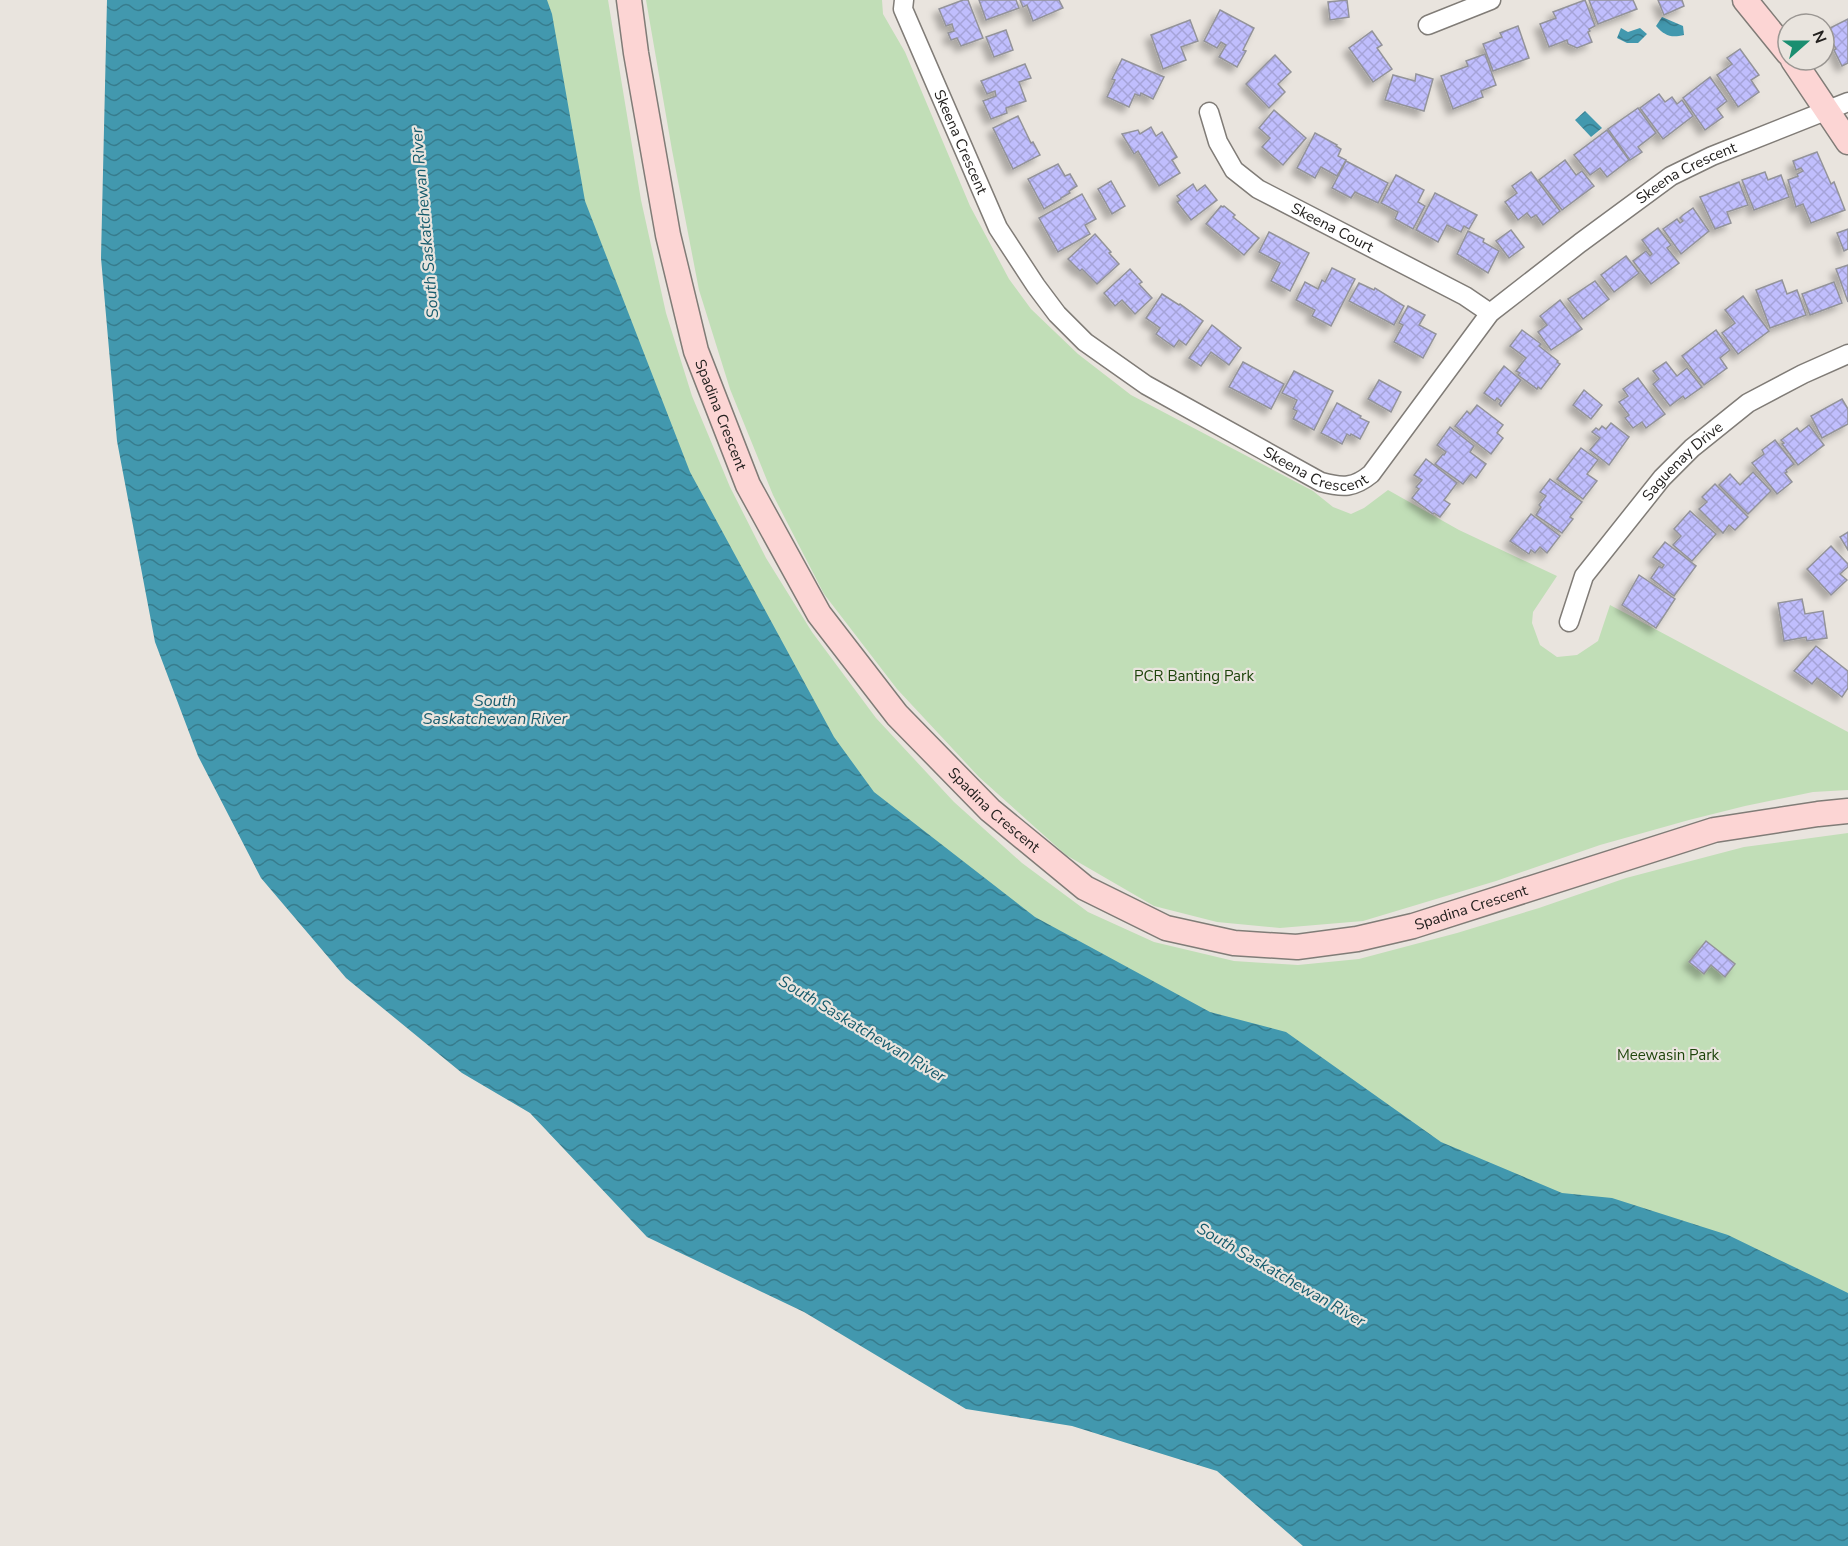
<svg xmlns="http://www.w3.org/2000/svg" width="1848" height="1546" font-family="'Nunito Sans',sans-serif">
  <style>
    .green { fill: #c1deb7 }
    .water { fill: url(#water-waves) }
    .building { fill: url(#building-cross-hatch); stroke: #939399; stroke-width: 1.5; filter: url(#shadow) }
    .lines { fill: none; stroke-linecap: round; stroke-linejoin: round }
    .street-casing { stroke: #807c77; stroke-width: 21 }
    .secondary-casing { stroke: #807c77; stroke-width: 27 }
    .street { stroke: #fff; stroke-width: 18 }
    .secondary { stroke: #fcd5d4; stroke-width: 24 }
    .labels { text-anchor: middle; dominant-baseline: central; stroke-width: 4.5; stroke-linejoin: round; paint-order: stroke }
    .street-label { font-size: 15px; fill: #23211f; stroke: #e9e4de }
    .park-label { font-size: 15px; fill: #1e440b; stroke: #e9e4de }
    .water-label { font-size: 16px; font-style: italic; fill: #155b6c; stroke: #e9e4de }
  </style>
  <defs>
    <pattern id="water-waves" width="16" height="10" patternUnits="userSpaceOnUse" patternTransform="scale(1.5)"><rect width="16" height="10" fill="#4298ae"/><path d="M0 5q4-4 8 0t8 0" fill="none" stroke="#377c8d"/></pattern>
    <pattern id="building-cross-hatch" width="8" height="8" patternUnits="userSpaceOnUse" patternTransform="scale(1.5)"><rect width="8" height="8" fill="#c0befd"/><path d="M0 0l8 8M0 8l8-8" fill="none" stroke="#a5a3d8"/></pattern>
    <filter id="shadow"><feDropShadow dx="-5.5" dy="5.5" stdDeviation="3" flood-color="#0004"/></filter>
  </defs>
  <rect width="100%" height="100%" fill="#e9e4de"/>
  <g class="green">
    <path d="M532,0H608L641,200L666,313L692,396L730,487L766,558L812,632L876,718L954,802L1022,863L1088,912L1154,942L1234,961L1298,965L1359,959L1457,933L1539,908L1626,878L1744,847L1848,833V1317L1581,1214L1067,953L853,794L765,642L587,250Z"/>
    <path d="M646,0H882L883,14L905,52L970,206L1009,279L1031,309L1078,354L1131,395L1313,491L1333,507L1351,514L1364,508L1388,490L1459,530L1557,576L1533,612L1532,623L1540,645L1557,657L1577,655L1598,641L1610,605L1848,732V790L1813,792L1745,806L1689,820L1600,845L1496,881L1363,921L1280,928L1217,922L1154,906L1066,855L979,777L897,689L824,594L773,495L730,389L699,290L672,150Z"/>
  </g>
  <g class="water">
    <path d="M107,0H547L552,14L585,201L690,472L834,737L874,792L1035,917L1210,1012L1286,1032L1441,1142L1562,1193L1612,1198L1728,1235L1848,1293V1546H1303L1217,1471L1072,1426L966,1409L804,1312L647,1237L530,1113L462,1073L346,978L261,878L198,756L155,642L117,441L101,258Z"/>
    <path d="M1662,17L1683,26L1684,35C1671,38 1665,36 1656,26Z"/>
    <path d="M1621,28L1628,32L1640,28L1647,34L1638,43H1627L1617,38Z"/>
    <path d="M1585,111L1602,128L1591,137L1575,120Z"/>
  </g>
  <g class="building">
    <path d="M963,0H968L983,38L961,46L957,38L951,40L948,33L954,31L952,24L946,26L939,9Z"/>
    <path d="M979,0H1016L1019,8L986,20Z"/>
    <path d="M1020,0H1059L1063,8L1033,21L1027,5L1023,7Z"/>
    <path d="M1347,0L1349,17L1330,20L1328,2Z"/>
    <path d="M1585,0L1595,26L1589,29L1590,31L1588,32L1592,42L1577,48L1568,44L1567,40L1549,47L1540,24L1556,18L1553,12Z"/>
    <path d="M1589,0H1633L1637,9L1598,24Z"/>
    <path d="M1658,0H1682L1684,6L1664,15Z"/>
    <path d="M1220,10L1254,28L1243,50L1246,51L1237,67L1219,57L1226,45L1221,42L1217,48L1204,41Z"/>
    <path d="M1848,19V63L1842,66L1834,50L1836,49L1826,30Z"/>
    <path d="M1190,20L1198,41L1181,47L1186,60L1163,69L1151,35Z"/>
    <path d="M1518,26L1529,58L1493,71L1483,44L1502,37L1500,33Z"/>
    <path d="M1006,30L1013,50L994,57L986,37Z"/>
    <path d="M1372,31L1382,45L1377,48L1392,69L1373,82L1349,48Z"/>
    <path d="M1740,49L1759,75L1751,80L1759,92L1738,107L1717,75L1732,64L1727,58Z"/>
    <path d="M1485,54L1496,85L1481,91L1483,97L1453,109L1441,76L1468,66L1466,61Z"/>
    <path d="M1275,55L1291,72L1278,84L1285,92L1269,108L1246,84Z"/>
    <path d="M1122,59L1164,77L1153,99L1141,93L1140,96L1135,94L1129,107L1107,97L1115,80L1112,79Z"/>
    <path d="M1025,64L1031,78L1019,82L1026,101L1006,108L1007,113L991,119L983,101L996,96L995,91L987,94L981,81Z"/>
    <path d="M1416,74L1433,79L1424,111L1385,100L1393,75L1415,81Z"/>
    <path d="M1710,77L1727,101L1717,109L1723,117L1705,130L1683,98Z"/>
    <path d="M1659,94L1665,102L1672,97L1677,104L1682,100L1693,116L1663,139L1640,108Z"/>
    <path d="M1638,108L1656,133L1638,147L1642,152L1630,160L1608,129Z"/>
    <path d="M1274,110L1306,138L1283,165L1262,147L1270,138L1259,128Z"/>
    <path d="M1018,116L1031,143L1033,142L1040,155L1013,169L993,128Z"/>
    <path d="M1151,127L1156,136L1162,132L1177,157L1172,160L1180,173L1159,186L1138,151L1134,154L1122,134L1138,130L1140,134Z"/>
    <path d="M1607,130L1629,160L1607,177L1600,168L1590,175L1574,155Z"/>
    <path d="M1315,133L1337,145L1336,146L1341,149L1338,156L1346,160L1337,176L1321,167L1315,178L1297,168Z"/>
    <path d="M1817,152L1831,184L1834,182L1845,210L1811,223L1803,204L1796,207L1788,180L1798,176L1797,174L1803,171L1801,168L1796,170L1793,161Z"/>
    <path d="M1565,160L1576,175L1582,171L1594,186L1562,210L1539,180Z"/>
    <path d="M1346,161L1388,183L1378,203L1355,192L1351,198L1332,188Z"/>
    <path d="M1058,164L1065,176L1070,174L1077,186L1069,191L1070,193L1061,198V199L1044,209L1028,179Z"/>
    <path d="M1531,172L1560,211L1543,225L1536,215L1531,218L1527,213L1518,220L1505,202L1517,193L1512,186Z"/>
    <path d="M1765,172L1768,180L1781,175L1789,197L1754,210L1742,180Z"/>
    <path d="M1396,175L1424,190L1418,202L1425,206L1413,229L1395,219L1398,212L1381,203Z"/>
    <path d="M1111,181L1125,206L1112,214L1098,189Z"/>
    <path d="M1739,182L1748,205L1727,212L1731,223L1715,229L1700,197Z"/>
    <path d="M1193,184L1197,191L1205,185L1217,200L1191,220L1177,202L1180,200L1177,196Z"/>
    <path d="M1435,193L1477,215L1469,229L1464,226L1461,232L1447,225L1438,242L1416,230Z"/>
    <path d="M1082,194L1096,219L1085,225L1090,234L1058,252L1039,218Z"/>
    <path d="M1221,206L1223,207L1224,206L1235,215L1233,217L1259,238L1244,255L1206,224Z"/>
    <path d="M1693,208L1709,231L1681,254L1663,229L1677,219L1680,223L1683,221L1680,218L1683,215Z"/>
    <path d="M1658,228L1671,245L1667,248L1679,263L1651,284L1633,261L1646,251L1650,256L1652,254L1642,240Z"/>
    <path d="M1848,229V249L1844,251L1837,233Z"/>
    <path d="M1511,230L1524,247L1509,258L1496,241Z"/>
    <path d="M1468,231L1484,239L1483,242L1499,251L1488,273L1457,254Z"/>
    <path d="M1269,232L1309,253L1290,291L1271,281L1280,263L1259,252Z"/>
    <path d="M1095,234L1111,252L1109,253L1119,264L1097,284L1082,269L1080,271L1068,259Z"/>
    <path d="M1626,256L1639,273L1614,292L1601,275Z"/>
    <path d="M1848,265V302L1836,269Z"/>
    <path d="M1332,268L1355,279L1331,326L1312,316L1315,310L1296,300L1305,282L1318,289L1322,280L1325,282Z"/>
    <path d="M1130,269L1142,282L1139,284L1152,298L1135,314L1122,300L1115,306L1104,293Z"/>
    <path d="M1782,280L1787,294L1797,290L1806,315L1770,328L1756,290Z"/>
    <path d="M1595,281L1609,299L1583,319L1568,299Z"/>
    <path d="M1834,282L1842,303L1810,315L1802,294Z"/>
    <path d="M1359,283L1374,290L1375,288L1404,306L1394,325L1349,301Z"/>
    <path d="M1162,294L1179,305L1180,304L1203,321L1186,345L1179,340L1174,347L1156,334L1160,328L1146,318Z"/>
    <path d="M1743,296L1769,331L1738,354L1722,333L1735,323L1725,310Z"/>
    <path d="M1560,300L1582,329L1551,350L1538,332L1547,325L1540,316Z"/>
    <path d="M1408,306L1425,315L1419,325L1436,334L1423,358L1394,342L1403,325L1399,323Z"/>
    <path d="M1212,325L1241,348L1229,365L1211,352L1201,366L1189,358Z"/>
    <path d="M1522,330L1541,344L1539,346L1558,361L1557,362L1560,364L1541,389L1538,387L1537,389L1518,375L1520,373L1516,371L1526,358L1510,346Z"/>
    <path d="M1716,330L1730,350L1720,358L1727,368L1704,385L1682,356Z"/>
    <path d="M1243,362L1284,384L1271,409L1229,387Z"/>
    <path d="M1666,362L1677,376L1687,368L1702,387L1685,399L1683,396L1670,406L1653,384L1659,379L1653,371Z"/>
    <path d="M1504,366L1521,380L1501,406L1499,404L1501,401L1497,398L1495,401L1484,393Z"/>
    <path d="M1294,371L1333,391L1314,430L1293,419L1297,411L1293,409L1297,400L1282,393Z"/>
    <path d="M1638,378L1665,414L1646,428L1642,422L1633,428L1625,418L1629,415L1619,402L1628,396L1623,389Z"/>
    <path d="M1379,380L1401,392L1391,412L1368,399Z"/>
    <path d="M1584,390L1602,405L1591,419L1573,405Z"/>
    <path d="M1842,399L1848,409V424L1822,438L1811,416Z"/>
    <path d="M1337,403L1361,416L1360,418L1369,422L1360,439L1351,434L1350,436L1347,434L1342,444L1321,433Z"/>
    <path d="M1477,405L1503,425L1497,433L1503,438L1491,454L1455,426L1467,411L1470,414Z"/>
    <path d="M1611,423L1629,437L1609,465L1590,450L1600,438L1592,432L1596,428L1599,430L1602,426L1606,429Z"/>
    <path d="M1809,425L1824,445L1798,465L1782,444L1784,443L1781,440L1797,428L1800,432Z"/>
    <path d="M1450,427L1474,446L1470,452L1486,464L1476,478L1471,474L1463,484L1435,464L1443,454L1444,455L1446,452L1437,445Z"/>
    <path d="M1775,440L1794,464L1786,470L1787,472L1785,473L1792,482L1777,494L1752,463L1764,454L1762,450Z"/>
    <path d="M1581,448L1598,460L1587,474L1597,481L1583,499L1557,479Z"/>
    <path d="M1426,459L1457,483L1444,500L1450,504L1440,517L1434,513L1433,514L1412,498L1419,489L1416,487L1422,480L1414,475Z"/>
    <path d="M1753,472L1771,491L1748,514L1719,485L1730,474L1740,485Z"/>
    <path d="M1550,479L1582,502L1570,517L1573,519L1562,533L1536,515L1541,507L1539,505L1546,496L1540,492Z"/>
    <path d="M1715,484L1748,517L1735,530L1729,525L1723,533L1699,509L1707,502L1702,497Z"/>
    <path d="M1690,511L1716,534L1692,561L1673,545L1681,536L1674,529Z"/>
    <path d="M1531,514L1560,536L1547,553L1540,547L1535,553L1531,550L1529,554L1510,541Z"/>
    <path d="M1848,532V550L1840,537Z"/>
    <path d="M1665,542L1696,566L1674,596L1651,578L1659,566L1662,568L1664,565L1653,557Z"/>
    <path d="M1831,546L1848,564V567L1840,574L1847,580L1831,595L1807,569Z"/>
    <path d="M1639,575L1675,599L1656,628L1622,605Z"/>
    <path d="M1802,599L1805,614L1823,611L1827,638L1807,641L1806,637L1784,641L1778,603Z"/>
    <path d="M1816,646L1848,671V688L1842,697L1817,678L1812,684L1794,671Z"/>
    <path d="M1706,941L1735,964L1725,977L1711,965L1704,974L1689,962Z"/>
  </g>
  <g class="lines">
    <defs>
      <g id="street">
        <path id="s1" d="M904,0L903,9L998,228L1036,286L1057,314L1085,342L1146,385L1321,482C1343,488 1354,488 1371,474L1490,313L1580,243L1671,176L1712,156L1848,102"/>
        <path d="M1428,25L1491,0"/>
        <path id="s2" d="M1209,112L1218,142L1234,170L1258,189L1465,296L1490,313"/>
        <path id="s3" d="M1569,622L1584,576L1662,478L1692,448L1748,403L1803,374L1848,354"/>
      </g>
      <g id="secondary">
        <path id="s4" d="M629,0L636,53L668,235L696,351L748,485L819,614L897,715L990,810L1085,888L1166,928L1234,943L1297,947L1357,939L1413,926L1714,830L1818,814L1848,811"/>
        <path d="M1745,0L1788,53"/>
        <path d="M1793,60L1848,142"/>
      </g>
    </defs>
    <use href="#street" class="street-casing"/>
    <use href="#secondary" class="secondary-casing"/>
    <use href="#street" class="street"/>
    <use href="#secondary" class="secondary"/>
  </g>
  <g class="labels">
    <g class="street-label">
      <text stroke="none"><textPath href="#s1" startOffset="154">Skeena Crescent</textPath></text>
      <text stroke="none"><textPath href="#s1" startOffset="1162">Skeena Crescent</textPath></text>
      <text stroke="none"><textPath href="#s2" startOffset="178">Skeena Court</textPath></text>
      <text stroke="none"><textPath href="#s4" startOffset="426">Spadina Crescent</textPath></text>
      <text stroke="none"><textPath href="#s1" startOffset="658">Skeena Crescent</textPath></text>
      <text stroke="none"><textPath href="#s3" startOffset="200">Saguenay Drive</textPath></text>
      <text stroke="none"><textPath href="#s4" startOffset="912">Spadina Crescent</textPath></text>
      <text stroke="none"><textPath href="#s4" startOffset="1434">Spadina Crescent</textPath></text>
    </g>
    <g class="park-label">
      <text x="1194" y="676">PCR Banting Park</text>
      <text x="1668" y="1055">Meewasin Park</text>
    </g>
    <g class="water-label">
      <text transform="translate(425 223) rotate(-95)">South Saskatchewan River</text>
      <text x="495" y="701">South<tspan x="495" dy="18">Saskatchewan River</tspan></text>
      <text transform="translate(862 1029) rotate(31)">South Saskatchewan River</text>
      <text transform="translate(1281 1275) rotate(30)">South Saskatchewan River</text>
    </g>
  </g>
  <g transform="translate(1806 42) rotate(69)"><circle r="28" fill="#e9e4de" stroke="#9a9692" stroke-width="1.5"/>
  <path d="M0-4.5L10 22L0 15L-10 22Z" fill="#1a8e70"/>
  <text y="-9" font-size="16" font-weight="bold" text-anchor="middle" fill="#23211f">N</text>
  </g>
</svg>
